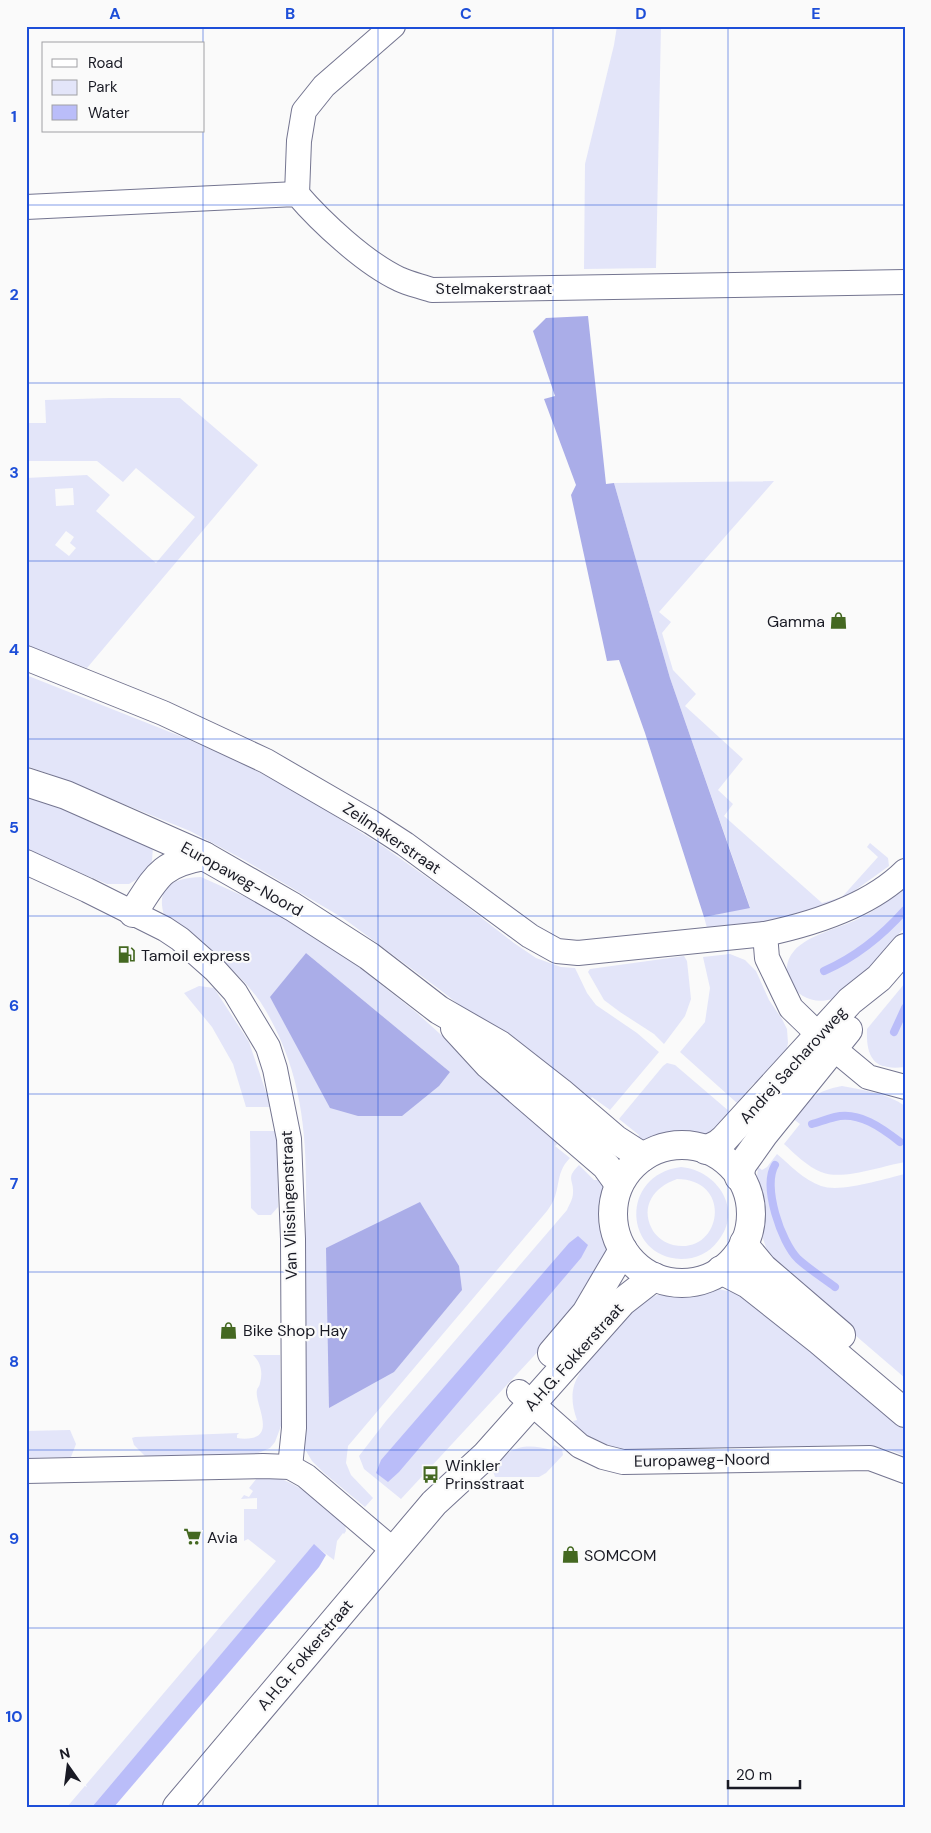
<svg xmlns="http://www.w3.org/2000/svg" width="931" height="1833" font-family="'DM Sans',sans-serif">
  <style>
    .green { fill: #e3e5f9; fill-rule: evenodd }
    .forest { fill: #aaade8 }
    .water { fill: #babdf9 }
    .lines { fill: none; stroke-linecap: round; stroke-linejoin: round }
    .stream { stroke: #babdf9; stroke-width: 8 }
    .minor-casing { stroke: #747590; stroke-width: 26 }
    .tertiary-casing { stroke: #747590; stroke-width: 30 }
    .secondary-casing { stroke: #747590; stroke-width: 30 }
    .minor { stroke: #fff; stroke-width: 24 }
    .tertiary { stroke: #fff; stroke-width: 28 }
    .secondary { stroke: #fff; stroke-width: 28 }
    .grid { fill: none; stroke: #1d4ed8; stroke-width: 1; stroke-opacity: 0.55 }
    .labels { text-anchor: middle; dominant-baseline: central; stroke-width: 4.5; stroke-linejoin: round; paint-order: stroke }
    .street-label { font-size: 16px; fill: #191a24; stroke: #fafafa }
    .poi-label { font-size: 16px; fill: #191a24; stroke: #fafafa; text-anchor: start }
    .neatline { fill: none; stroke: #1d4ed8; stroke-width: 2 }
    .grid-label { font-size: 16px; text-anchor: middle; font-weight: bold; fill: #1d4ed8 }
  </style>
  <rect width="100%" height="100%" fill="#fafafa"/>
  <g class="green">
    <path d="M617,26H661L656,268L584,269L585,164L614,45Z"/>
    <path d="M109,398H180L258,465L87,668L26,648V478L87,475L110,495L96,511L156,563L195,517L136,468L123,482L97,461H26V423H46L45,400ZM73,488L74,505L56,506L55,489ZM66,531L74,537L70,543L76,548L69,556L55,545Z"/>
    <path d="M774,481L659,612L671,622L662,633L673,670L696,694L685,706L743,759L718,790L733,804L724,816L822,903L842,897L878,857L867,847L870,843L888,858L889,866L843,899L796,915L756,923L707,928L704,917L750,907L670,678L614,483Z"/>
    <path d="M26,675L180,736L238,761L305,797L384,847L452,895L514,943L536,958L561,967L575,968L587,993L596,1005L637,1033L659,1052L610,1110L592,1097L586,1105L439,989L343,918L246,861L190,831L50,774L26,766Z"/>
    <path d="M26,794L72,812L153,846L152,861L144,875L129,884H107L26,850Z"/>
    <path d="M201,877L263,905L345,956L417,1013L493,1082L563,1139L555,1146L570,1158C553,1175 563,1191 547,1211L348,1446L346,1463L351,1475L373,1498L365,1507L324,1473L312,1461L302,1444C303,1384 304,1325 305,1265C306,1173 314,1094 266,1011C242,970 200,943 164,915C155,885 176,878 201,877ZM306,953L450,1072L331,1108L271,997Z"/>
    <path d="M905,885V927C889,945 854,992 832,999C801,1009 773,975 794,951C807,935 840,928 858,919C876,911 890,898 905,885Z"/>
    <path d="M730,954L745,960L756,971L769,1000L782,1019L787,1029L788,1043L785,1057L762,1090L754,1083L737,1103L680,1052L705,1022L710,988L703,957Z"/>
    <path d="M684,956L687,961L691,999L685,1016L664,1044L654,1034L620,1012L604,1000L588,972L590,969Z"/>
    <path d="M905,983V1067C873,1071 866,1057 867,1029Z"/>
    <path d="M199,986L214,988L249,1042L271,1107H246L233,1064L212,1027L184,993Z"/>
    <path d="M667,1063L675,1065L730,1112L713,1130L716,1134L700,1139L682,1137L658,1141L637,1139L639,1135L619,1119L663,1066Z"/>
    <path d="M842,1086C863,1090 887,1093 905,1106V1162C882,1166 842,1181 821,1172C808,1167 795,1154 784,1144L800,1124L792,1118C810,1099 815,1091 842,1086Z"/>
    <path d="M250,1131H277L278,1207L271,1215H258L251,1208Z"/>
    <path d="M777,1154C790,1165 804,1180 821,1186C841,1193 883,1179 905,1174V1378L784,1274L769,1257L761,1232L759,1204L756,1187L758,1167L762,1170L767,1167Z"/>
    <path d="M579,1165L594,1180H598L600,1175L604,1193L608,1259L557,1331L401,1499L364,1469L359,1456L386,1421L567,1210C569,1205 573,1199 573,1193C574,1179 565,1179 579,1165Z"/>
    <path d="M681,1167C717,1170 744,1210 718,1241C709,1253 696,1259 681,1259C624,1257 619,1175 681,1167ZM677,1179C734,1179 722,1256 673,1245C665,1243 656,1237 652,1229C640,1206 654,1187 677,1179Z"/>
    <path d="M719,1289L744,1295L905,1424V1456L890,1450L865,1445L618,1450C597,1443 586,1440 573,1421L577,1420C571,1403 570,1388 580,1373L574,1369L640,1302L657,1295L668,1293L696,1292Z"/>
    <path d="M253,1355H280L281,1426L275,1442L270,1448L256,1454L145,1456L134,1445L132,1438L135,1437L239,1433L237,1435V1438C242,1439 247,1439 252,1438C275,1433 254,1402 257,1390C257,1388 260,1386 260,1383C263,1373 261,1362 253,1355Z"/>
    <path d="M70,1430L76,1444L71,1457L26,1458V1431Z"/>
    <path d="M554,1445L562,1449L563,1455L546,1473L539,1477H495L493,1471L499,1465L493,1460L500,1453L504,1456C518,1444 534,1445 551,1450Z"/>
    <path d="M275,1477C303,1485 323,1506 345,1525L346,1531L344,1534L343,1533L337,1541L334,1560L314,1545L92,1807H67L276,1561L248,1539L244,1541V1509H257V1498L241,1499L244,1495L249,1497L253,1491L249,1488L257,1478Z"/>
  </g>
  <g class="forest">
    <path d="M588,316L606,484L614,483L670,678L750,908L704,917L645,733L619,660L607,661L571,495L576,485L544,399L555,396L533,331L546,318Z"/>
    <path d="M306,953L450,1072L439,1086L402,1116H358L330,1108L270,997Z"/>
    <path d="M420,1202L459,1266L462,1290L394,1372L329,1408L326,1248Z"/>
  </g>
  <g class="water">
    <path d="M578,1236L588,1245L581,1258L399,1472L388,1482L376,1473L381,1460L569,1243Z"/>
    <path d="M314,1544L326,1555L319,1567L114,1807H92Z"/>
  </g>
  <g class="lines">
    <g class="stream">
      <path d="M824,971C856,957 882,936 905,910"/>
      <path d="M894,1032L905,1008"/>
      <path d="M812,1124C819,1122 827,1119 835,1117C859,1111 882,1128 900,1142"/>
      <path d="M775,1165C762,1186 781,1242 798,1259C809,1269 823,1278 835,1287"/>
    </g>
    <defs>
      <g id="minor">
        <path d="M297,194L299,141L304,111L324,86L393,26"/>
        <path d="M26,207L297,194C321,222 365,263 399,279C409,284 421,286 432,290L905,282"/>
        <path d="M26,658L163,713L266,761L371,822L405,844L530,936L557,951L578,953L765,934C812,924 870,906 905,871"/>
        <path d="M26,862L87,890L165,929L180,939L215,970L235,992L268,1047L275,1069L289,1139L293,1239L294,1428L290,1467"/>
        <path d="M765,934L767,958L791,1008L820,1036"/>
        <path d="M833,1048L868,1077L905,1087"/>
        <path d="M519,1392L580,1446L603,1457L623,1462L870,1458L905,1471"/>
        <path d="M26,1471L263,1466L290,1467L306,1476L393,1550"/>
      </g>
      <g id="tertiary">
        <path d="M706,1150L718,1144L724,1139L850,1001L879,978L905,948"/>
        <path d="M739,1177L742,1165L764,1134L848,1030"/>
        <path d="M552,1353L586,1313L623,1250"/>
        <path d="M177,1807L434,1503L486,1455L622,1302L654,1277"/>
      </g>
      <g id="secondary">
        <path d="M26,782L66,795L204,856L293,907L369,956L439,1010L500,1045L560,1092L615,1139L643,1157"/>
        <path d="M133,913C156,878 159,864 204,856"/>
        <path d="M455,1028L489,1065L606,1166L619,1184"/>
        <circle cx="682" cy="1214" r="69"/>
        <path d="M744,1243L748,1250L763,1268L841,1335"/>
        <path d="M721,1270L748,1284L820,1341L905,1413"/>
      </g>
    </defs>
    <use href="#minor" class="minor-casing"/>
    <use href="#tertiary" class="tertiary-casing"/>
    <use href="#secondary" class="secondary-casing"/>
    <use href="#minor" class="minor"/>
    <use href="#tertiary" class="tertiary"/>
    <use href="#secondary" class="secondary"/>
  </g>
  <path class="grid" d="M203,26V44M378,26V1807M553,26V1807M728,26V1807M203,131V1807M26,205H905M26,383H905M26,561H905M26,739H905M26,916H905M26,1094H905M26,1272H905M26,1450H905M26,1628H905"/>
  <defs>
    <symbol id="shop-bare" viewBox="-9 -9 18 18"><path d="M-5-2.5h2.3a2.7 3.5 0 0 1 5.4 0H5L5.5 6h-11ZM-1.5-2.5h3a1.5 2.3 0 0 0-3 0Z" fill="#446821" stroke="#fafafa" stroke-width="2.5" paint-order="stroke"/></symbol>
    <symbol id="fuel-bare" viewBox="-9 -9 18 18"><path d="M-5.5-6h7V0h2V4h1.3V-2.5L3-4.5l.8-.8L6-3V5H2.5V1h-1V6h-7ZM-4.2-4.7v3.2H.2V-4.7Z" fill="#446821" stroke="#fafafa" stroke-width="2.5" paint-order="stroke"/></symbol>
    <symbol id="bus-bare" viewBox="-9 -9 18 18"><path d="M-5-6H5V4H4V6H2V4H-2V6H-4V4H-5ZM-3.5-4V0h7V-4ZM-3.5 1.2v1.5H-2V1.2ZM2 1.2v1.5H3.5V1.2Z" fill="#446821" stroke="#fafafa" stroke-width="2.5" paint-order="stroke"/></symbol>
    <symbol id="supermarket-bare" viewBox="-9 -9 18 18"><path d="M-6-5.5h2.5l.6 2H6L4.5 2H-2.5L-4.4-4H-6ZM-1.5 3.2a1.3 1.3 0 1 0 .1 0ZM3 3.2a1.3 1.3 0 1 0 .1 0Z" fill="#446821" stroke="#fafafa" stroke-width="2.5" paint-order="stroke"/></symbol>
  </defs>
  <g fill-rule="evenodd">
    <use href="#shop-bare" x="826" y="608" width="25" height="25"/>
    <use href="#fuel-bare" x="114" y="942" width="25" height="25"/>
    <use href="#shop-bare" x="216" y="1318" width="25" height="25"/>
    <use href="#bus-bare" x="418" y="1462" width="25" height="25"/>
    <use href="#supermarket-bare" x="180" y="1524" width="25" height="25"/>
    <use href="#shop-bare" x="558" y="1542" width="25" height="25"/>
  </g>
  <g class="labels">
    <g class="street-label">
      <text x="494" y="288">Stelmakerstraat</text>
      <text transform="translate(392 838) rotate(34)">Zeilmakerstraat</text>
      <text transform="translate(242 879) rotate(29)">Europaweg-Noord</text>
      <text transform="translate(793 1065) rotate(-48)">Andrej Sacharovweg</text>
      <text transform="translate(289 1205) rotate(-92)">Van Vlissingenstraat</text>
      <text transform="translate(574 1357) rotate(-48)">A.H.G. Fokkerstraat</text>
      <text transform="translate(702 1460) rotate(-1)">Europaweg-Noord</text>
      <text transform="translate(305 1655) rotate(-50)">A.H.G. Fokkerstraat</text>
    </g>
    <g class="poi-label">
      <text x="825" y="621" text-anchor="end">Gamma</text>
      <text x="141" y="955">Tamoil express</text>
      <text x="243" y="1330">Bike Shop Hay</text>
      <text x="445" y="1465">Winkler<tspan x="445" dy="18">Prinsstraat</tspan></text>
      <text x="207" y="1537">Avia</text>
      <text x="584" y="1555">SOMCOM</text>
    </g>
  </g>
  <rect width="931" height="1833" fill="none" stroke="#fafafa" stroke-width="55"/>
  <rect x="42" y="42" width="162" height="90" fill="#fafafa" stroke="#a0a0a4"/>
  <rect x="52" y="59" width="25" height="8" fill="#ffffff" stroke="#a0a0a4"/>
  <text x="88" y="68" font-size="15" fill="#191a24">Road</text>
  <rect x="52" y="80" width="25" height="15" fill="#e3e5f9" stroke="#a0a0a4"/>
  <text x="88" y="92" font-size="15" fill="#191a24">Park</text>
  <rect x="52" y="105" width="25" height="15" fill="#babdf9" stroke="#a0a0a4"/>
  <text x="88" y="118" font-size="15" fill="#191a24">Water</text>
  <g transform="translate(68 1766) rotate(346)" stroke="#fafafa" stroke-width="4" paint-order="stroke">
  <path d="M0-4L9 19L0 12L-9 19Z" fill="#191a24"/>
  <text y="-8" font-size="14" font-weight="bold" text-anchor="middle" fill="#191a24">N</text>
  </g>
  <path d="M728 1780v8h72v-8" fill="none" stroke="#191a24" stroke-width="2.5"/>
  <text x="736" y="1780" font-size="15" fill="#191a24" stroke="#fafafa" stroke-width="4" paint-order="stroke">20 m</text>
  <rect x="28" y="28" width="876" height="1778" class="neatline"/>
  <g class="grid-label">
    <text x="115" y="19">A</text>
    <text x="290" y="19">B</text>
    <text x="466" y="19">C</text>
    <text x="641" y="19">D</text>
    <text x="816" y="19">E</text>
    <text x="14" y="122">1</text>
    <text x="14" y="300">2</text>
    <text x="14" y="478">3</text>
    <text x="14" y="655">4</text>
    <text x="14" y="833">5</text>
    <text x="14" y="1011">6</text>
    <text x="14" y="1189">7</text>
    <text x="14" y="1367">8</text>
    <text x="14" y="1544">9</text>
    <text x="14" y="1722">10</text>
  </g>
</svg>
